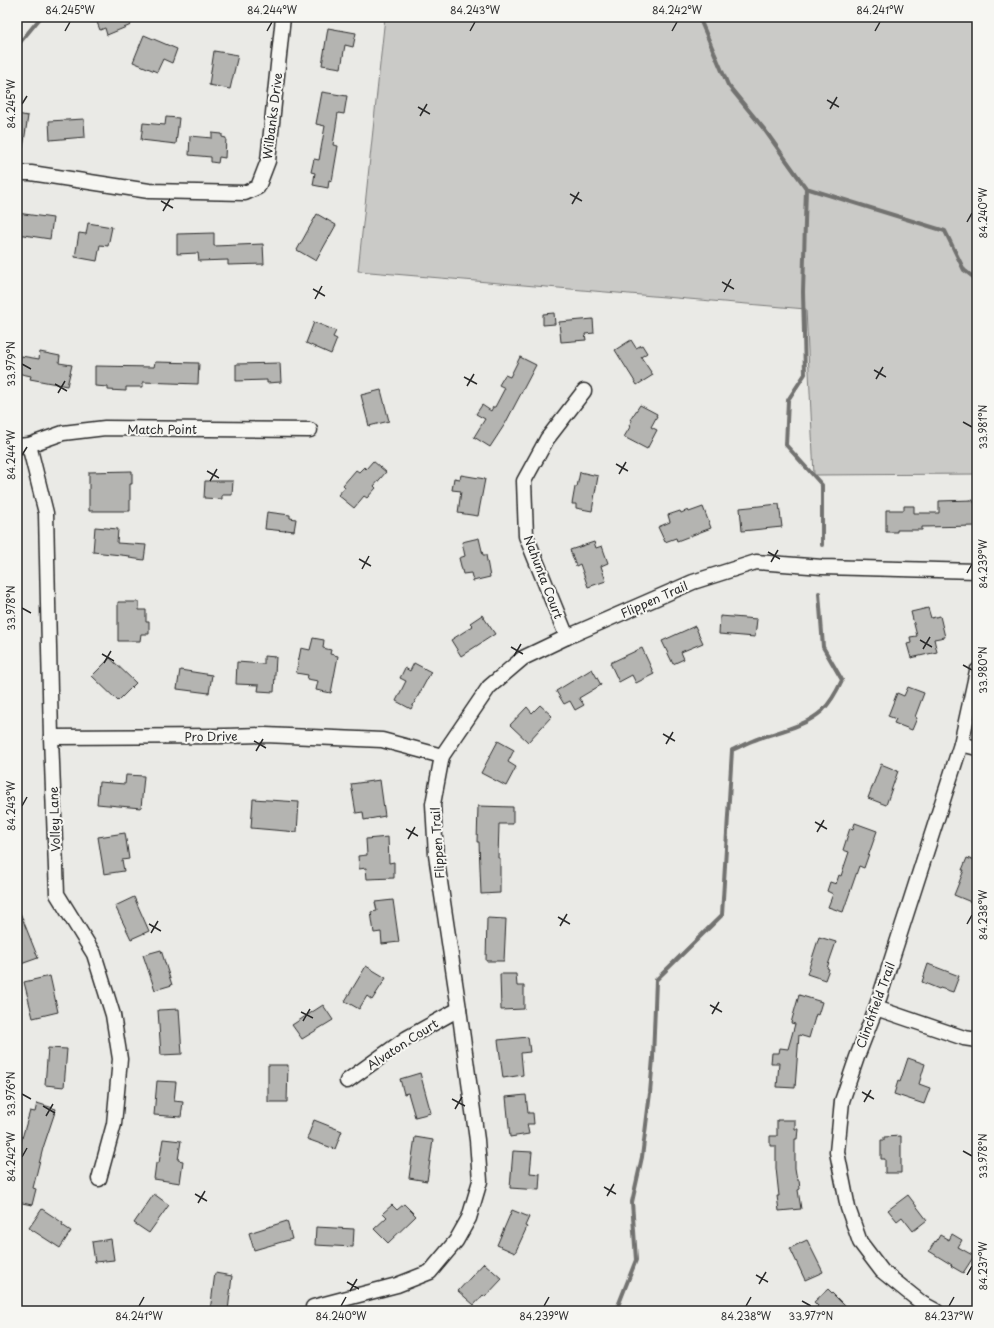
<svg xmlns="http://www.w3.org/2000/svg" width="994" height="1328" font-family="'Playpen Sans',sans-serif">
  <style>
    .green { fill: #cacac7; stroke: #7a7a79 }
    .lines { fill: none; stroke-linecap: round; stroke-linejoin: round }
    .stream { stroke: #727270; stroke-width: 4 }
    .building { fill: #b4b4b1; stroke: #2b2b2b }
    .street-casing { stroke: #2b2b2b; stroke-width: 17 }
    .street { stroke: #f6f6f2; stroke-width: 14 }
    .ticks { fill: none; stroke: #2b2b2b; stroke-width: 1.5 }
    .labels { text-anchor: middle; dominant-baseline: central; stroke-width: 4; stroke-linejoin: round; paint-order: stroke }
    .street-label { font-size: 12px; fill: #2b2b2b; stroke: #f6f6f2 }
    .neatline { fill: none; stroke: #2b2b2b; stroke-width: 1.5 }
    .ticks-label { font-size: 10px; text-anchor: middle; fill: #2b2b2b }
  </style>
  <rect width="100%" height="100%" fill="#eaeae6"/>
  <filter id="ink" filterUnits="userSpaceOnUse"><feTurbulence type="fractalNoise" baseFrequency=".025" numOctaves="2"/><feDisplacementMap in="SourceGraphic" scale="8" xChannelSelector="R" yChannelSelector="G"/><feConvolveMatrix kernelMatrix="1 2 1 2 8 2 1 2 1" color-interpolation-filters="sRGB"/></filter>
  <g filter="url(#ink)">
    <path class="green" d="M385,17H977V474L814,475L806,309L358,271Z"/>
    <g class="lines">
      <g class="stream">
        <path d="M699,17L728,85L764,129L806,188L945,231L964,270L977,280"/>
        <path d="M17,46L41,17"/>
        <path d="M806,188L803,292L805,374L788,400L786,445L822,485V545"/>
        <path d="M616,1311L636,1260L632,1202L642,1157L650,1093L653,1058L656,980L722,915L732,750C739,747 745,744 752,741C775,732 803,728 822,711C831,702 837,691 842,680L823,647L819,593"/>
      </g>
    </g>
    <g class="building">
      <path d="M95,17H128L131,25L107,35L105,28L100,30Z"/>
      <path d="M328,28L356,33L353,47L345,45L341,68L322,65Z"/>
      <path d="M144,35L177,49L172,63L163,59L157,72L133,62Z"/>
      <path d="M214,51L238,55L230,89L209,85Z"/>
      <path d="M322,92L347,96L344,114L338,113L333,145L338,146L332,181L329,180L328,188L313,185L315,173L311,172L314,159L319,160L325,126L316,124Z"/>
      <path d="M17,114L28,116L23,148L17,147Z"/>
      <path d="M166,117L179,118L176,144L141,140L143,123L165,125Z"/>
      <path d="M84,119L85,137L50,140L49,121Z"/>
      <path d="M212,133L222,134V137L226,138L225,158L219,157L218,163L211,162V157L189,155L190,136L212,138Z"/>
      <path d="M17,213L53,218L50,239L17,234Z"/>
      <path d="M317,214L336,225L316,261L297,250Z"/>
      <path d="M88,223L112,227L108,246L100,245L97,261L75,257L79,233L86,234Z"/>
      <path d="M214,233V246L263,244L264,264L228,265V260L199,261L198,253L177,254V234Z"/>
      <path d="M554,313L555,324L543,325V314Z"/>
      <path d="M593,319L594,333L585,334L586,340L561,342L559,322Z"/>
      <path d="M314,322L336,331L333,337L337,339L331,354L306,343Z"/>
      <path d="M631,340L636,348L642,345L647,353L641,357L653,375L637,385L615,350Z"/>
      <path d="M40,352L60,356L59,363L72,365L67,386L30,379L31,376L17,373L21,356L39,359Z"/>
      <path d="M520,357L536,365L505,424L490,447L474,437L485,419L476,414L482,405L491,411L493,407H495L505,388L499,385L505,375L510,377Z"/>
      <path d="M155,362L199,363L198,384L143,382V387H126V391L108,390V387L95,386V366L154,367Z"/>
      <path d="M280,363L281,382L267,383V380L236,381V364Z"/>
      <path d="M381,390L389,421L369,426L361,395Z"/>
      <path d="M640,405L657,414L656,416H657L651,427L657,430L647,449L624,437L630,427L629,426L632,420H630Z"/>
      <path d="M373,461L386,472L374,486L376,488L367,498L364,496L354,508L338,495L345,487L343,485L356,470L359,472L364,467L366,469Z"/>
      <path d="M132,471V484H130V511H89V472Z"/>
      <path d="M580,472L598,476L592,511L576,508V504H572L575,487H577Z"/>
      <path d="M461,475L485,479L478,516L458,513L461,491L452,490L454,478L460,479Z"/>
      <path d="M205,481H233L232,495H222V499L204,498Z"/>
      <path d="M973,500L974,503H977V526L922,527V530H897V532H886V510H904V506H914V513H939V501Z"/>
      <path d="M779,504L782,527L742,531L740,508Z"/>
      <path d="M703,507L711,528L677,541L676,538L665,542L658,527L670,522L668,515L680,511L681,513L688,510L689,512Z"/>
      <path d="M267,512L290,515V518L296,519L294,531L286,530L285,531L265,529Z"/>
      <path d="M95,527L118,529L117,543L146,545L144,560L129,558L130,556L93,552Z"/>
      <path d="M479,538L483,555H486L490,577L473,581L471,573L463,574L459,558L465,556L462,542Z"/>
      <path d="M594,542L596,548L602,546L608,563L601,566L606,581L588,587L580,564L576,566L570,550Z"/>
      <path d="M118,602H139V610H146V622H149V634H141L140,641H118Z"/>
      <path d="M928,608L931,618L940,616L945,637L934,639L937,652L911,658L907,644L911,643L910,637L917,636L911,612Z"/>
      <path d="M482,615L495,634L461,656L451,640L473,626L470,623Z"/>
      <path d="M720,616L757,619L755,637L719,634Z"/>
      <path d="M695,626L703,643L681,652L684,659L673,664L662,641Z"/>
      <path d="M313,638L324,640L323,648L331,650L330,654L338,656L331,693L316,690L318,681L307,679L308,675L296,673L301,648L310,650Z"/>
      <path d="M642,648L654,674L636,683L632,675L619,682L610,663Z"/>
      <path d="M264,656L276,657L274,692L258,691L259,685L236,684L237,662L264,664Z"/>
      <path d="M110,658L136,683L118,701L92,676Z"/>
      <path d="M414,663L431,672L411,709L396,701L406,681L400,678L405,668L410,671Z"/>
      <path d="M592,669L601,685L579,698L584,705L575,710L570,701L564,704L556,691Z"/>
      <path d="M180,670L212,675L209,693L177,689Z"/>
      <path d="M908,687L924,693L915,717L917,718L912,730L894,723L896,719L888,716L897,693L904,696Z"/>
      <path d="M540,705L552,716L528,742L510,725L527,707L532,713Z"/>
      <path d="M498,741L514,750L508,762L516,767L506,786L481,773Z"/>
      <path d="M881,764L898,771L886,805L868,798Z"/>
      <path d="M126,775L144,776L141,808L97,804L99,782L125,784Z"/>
      <path d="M380,780L385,816L364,820L363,812L356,813L351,784Z"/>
      <path d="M253,799L299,802L297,832L251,828Z"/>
      <path d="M478,806L513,807V824H499L498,858H500V893L481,894L479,842H477Z"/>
      <path d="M855,823L877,831L864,868L859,866L843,912L828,907L833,894L827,891L830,882L836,884L839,875L841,876L849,852L843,850L850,828L853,829Z"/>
      <path d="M125,833L129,859L122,860L124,871L104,874L98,837Z"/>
      <path d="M388,837L389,863L394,862V878L367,879L366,868L359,869L358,856L367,855L366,839Z"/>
      <path d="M967,858L977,862V888L971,902L954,895L964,870H962Z"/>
      <path d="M134,897L149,931L131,939L115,906Z"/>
      <path d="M393,900L399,942L382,944L381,932L374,933L371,912L377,911L375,902Z"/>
      <path d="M17,905L38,958L21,964L17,955Z"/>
      <path d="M487,918L506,919L504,961H486Z"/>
      <path d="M819,937L836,942L827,968L829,969L825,980L807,974Z"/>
      <path d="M161,950L172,985L155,990L143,955Z"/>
      <path d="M928,964L959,976L953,992L940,988L939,989L922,982Z"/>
      <path d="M366,966L386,978L372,1000L367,996L359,1009L345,1001Z"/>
      <path d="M500,974H516L517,986H524V1009L501,1010Z"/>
      <path d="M50,976L58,1012L33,1018L24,982Z"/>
      <path d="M799,995L822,1002L818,1015L816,1014L809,1038L799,1035L795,1088L777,1087L779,1063H771L772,1053H779L780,1048L788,1049L795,1024L791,1023Z"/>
      <path d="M323,1005L333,1020L302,1039L292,1025Z"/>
      <path d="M179,1009L182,1054L161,1055L158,1010Z"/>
      <path d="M528,1037L530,1052L521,1053L523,1075L503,1078L498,1040Z"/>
      <path d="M48,1048L67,1049L64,1087L45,1085Z"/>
      <path d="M908,1058L925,1064L919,1084L930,1088L924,1104L894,1094L898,1081L900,1082Z"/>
      <path d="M268,1065H288L287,1102H268Z"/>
      <path d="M420,1073L431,1113L415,1117L408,1093L404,1094L400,1079Z"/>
      <path d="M157,1081L176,1082L174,1101L183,1102L181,1117L154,1115Z"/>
      <path d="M526,1095L528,1113H533L534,1124H527L529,1134L510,1137L506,1097Z"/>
      <path d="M37,1103L56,1109L43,1148L33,1188L36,1189L32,1205L17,1202V1155L30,1111L35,1112Z"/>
      <path d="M314,1120L342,1131L335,1149L307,1139Z"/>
      <path d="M777,1120H795V1129H798L797,1139H795V1168L797,1180H799L800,1189L798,1190L801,1209L779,1211L777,1196H779L776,1168V1146H770V1136H777Z"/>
      <path d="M901,1136V1173H885V1159H881V1140H884V1137Z"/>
      <path d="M415,1137L433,1140L427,1181L409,1178Z"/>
      <path d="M163,1139L181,1141L178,1160L183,1161L180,1183L154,1179L156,1163H159Z"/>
      <path d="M513,1151L532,1152L530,1173L540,1174L539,1190L510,1188Z"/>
      <path d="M154,1194L169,1205L149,1233L134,1223Z"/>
      <path d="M908,1195L927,1220L913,1231L902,1217L897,1221L888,1210Z"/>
      <path d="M404,1204L416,1216L388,1243L374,1229L387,1217L383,1213L392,1205L397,1210Z"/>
      <path d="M42,1209L63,1223L62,1225L71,1231L60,1248L29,1228Z"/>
      <path d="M512,1210L529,1217L525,1226L527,1227L515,1253L497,1245Z"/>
      <path d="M287,1221L292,1239L254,1250L249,1233Z"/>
      <path d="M316,1227L354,1229L353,1247L315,1245Z"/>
      <path d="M952,1234L962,1240L958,1247L974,1256L963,1273L951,1266L952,1265L929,1251L935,1241L936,1242L940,1235L949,1240Z"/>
      <path d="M111,1239L114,1260L95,1262L92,1242Z"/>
      <path d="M807,1240L823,1272L805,1280L790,1248Z"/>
      <path d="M484,1263L502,1279L485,1297L483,1295L474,1305L458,1291Z"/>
      <path d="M215,1273L232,1276L228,1311H210Z"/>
      <path d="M828,1289L850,1311H813L818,1306L814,1302Z"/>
    </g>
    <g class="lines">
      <defs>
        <g id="street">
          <path d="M17,173H31L149,191L245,193L258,187L268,161L283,17"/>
          <path d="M29,445L46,513L51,737L57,894L94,954L113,1015L120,1059L114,1124L99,1179"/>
          <path d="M17,446L29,445L63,433L105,428L310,430"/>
          <path d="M567,637L526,536L524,481L547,439L584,391"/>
          <path d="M51,737L226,736L265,735L382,740L442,756"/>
          <path d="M961,744L977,748"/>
          <path d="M876,1008L964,1038L977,1040"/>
          <path d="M347,1081L407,1038L459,1009"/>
          <path d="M313,1307L397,1285L430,1272L456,1241L469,1218L480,1181L477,1140L459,1009L436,855L433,804L442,756L489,687L523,658L567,637L693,582L756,562L822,567L977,571"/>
          <path d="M936,1311L923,1304L882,1271L860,1242L848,1208L837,1152L842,1101L857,1057L876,1008L961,744L977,671"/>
        </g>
      </defs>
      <use href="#street" class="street-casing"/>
      <use href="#street" class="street"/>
    </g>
  </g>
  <path class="ticks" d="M65,31L70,22M267,31L272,22M470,31L475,22M672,31L677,22M875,31L880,22M827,100L839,107M22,104L27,96M418,107L430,114M830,109L837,97M420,116L427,104M570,194L582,201M161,201L173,208M572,204L579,192M163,211L170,199M967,222L972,213M722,282L734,289M313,289L325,296M724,292L731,279M315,299L322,286M22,364L31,369M874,370L886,377M464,377L477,384M876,379L883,367M55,384L67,391M467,386L474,374M58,393L65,381M963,422L972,427M22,455L27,447M616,464L628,471M207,471L219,478M619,474L626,462M210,481L217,469M768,552L780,559M359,559L371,566M771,562L778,550M362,569L369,556M967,573L972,564M22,608L31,613M920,640L932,647M511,647L523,654M923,649L930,637M102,654L114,661M514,656L521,644M104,663L111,651M963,665L972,670M663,734L675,741M254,741L266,748M666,744L673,732M256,751L263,739M22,806L27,797M815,822L827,829M406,829L418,836M817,832L824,820M408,839L415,827M558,917L570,924M149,924L161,931M967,924L972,915M560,926L567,914M151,933L158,921M710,1005L722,1012M301,1012L313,1018M712,1014L719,1002M303,1021L310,1009M862,1092L874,1099M22,1094L31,1099M452,1099L465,1106M864,1102L871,1090M43,1106L55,1113M455,1109L462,1097M46,1116L53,1104M963,1151L972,1156M22,1157L27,1148M604,1187L616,1194M195,1194L207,1201M607,1196L614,1184M198,1203L205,1191M756,1275L768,1282M967,1275L972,1266M347,1282L359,1289M759,1284L766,1272M350,1291L357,1279M802,1301L811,1306M139,1306L144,1297M341,1306L346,1297M544,1306L549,1297M746,1306L751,1297M949,1306L954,1297"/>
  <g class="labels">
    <g class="street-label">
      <text transform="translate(272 116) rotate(-83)">Wilbanks Drive</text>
      <text x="162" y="429">Match Point</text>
      <text transform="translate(544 577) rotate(69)">Nahunta Court</text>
      <text transform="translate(654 599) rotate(-24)">Flippen Trail</text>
      <text transform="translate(211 736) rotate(-1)">Pro Drive</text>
      <text transform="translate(54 819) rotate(-92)">Volley Lane</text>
      <text transform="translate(437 843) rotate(-94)">Flippen Trail</text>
      <text transform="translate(875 1005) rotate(-70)">Clinchfield Trail</text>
      <text transform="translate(402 1044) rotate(-33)">Alvaton Court</text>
    </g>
  </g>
  <rect width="994" height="1328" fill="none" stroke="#f6f6f2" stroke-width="44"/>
  <rect x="22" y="22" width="950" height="1284" class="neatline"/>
  <g class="ticks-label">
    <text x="70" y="14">84.245°W</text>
    <text x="272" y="14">84.244°W</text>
    <text x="475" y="14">84.243°W</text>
    <text x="677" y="14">84.242°W</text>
    <text x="880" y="14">84.241°W</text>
    <text transform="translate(11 104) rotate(-90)" y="4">84.245°W</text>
    <text transform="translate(983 213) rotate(-90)" y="4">84.240°W</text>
    <text transform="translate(11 364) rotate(-90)" y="4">33.979°N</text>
    <text transform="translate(983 427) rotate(-90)" y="4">33.981°N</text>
    <text transform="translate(11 455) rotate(-90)" y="4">84.244°W</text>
    <text transform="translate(983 564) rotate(-90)" y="4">84.239°W</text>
    <text transform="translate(11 608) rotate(-90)" y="4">33.978°N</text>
    <text transform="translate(983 670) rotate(-90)" y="4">33.980°N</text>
    <text transform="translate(11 806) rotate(-90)" y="4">84.243°W</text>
    <text transform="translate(983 915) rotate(-90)" y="4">84.238°W</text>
    <text transform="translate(11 1094) rotate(-90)" y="4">33.976°N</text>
    <text transform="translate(983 1156) rotate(-90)" y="4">33.978°N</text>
    <text transform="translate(11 1157) rotate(-90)" y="4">84.242°W</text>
    <text transform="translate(983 1266) rotate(-90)" y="4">84.237°W</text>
    <text x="139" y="1320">84.241°W</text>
    <text x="341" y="1320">84.240°W</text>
    <text x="544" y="1320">84.239°W</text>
    <text x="746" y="1320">84.238°W</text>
    <text x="811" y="1320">33.977°N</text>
    <text x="949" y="1320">84.237°W</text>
  </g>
</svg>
